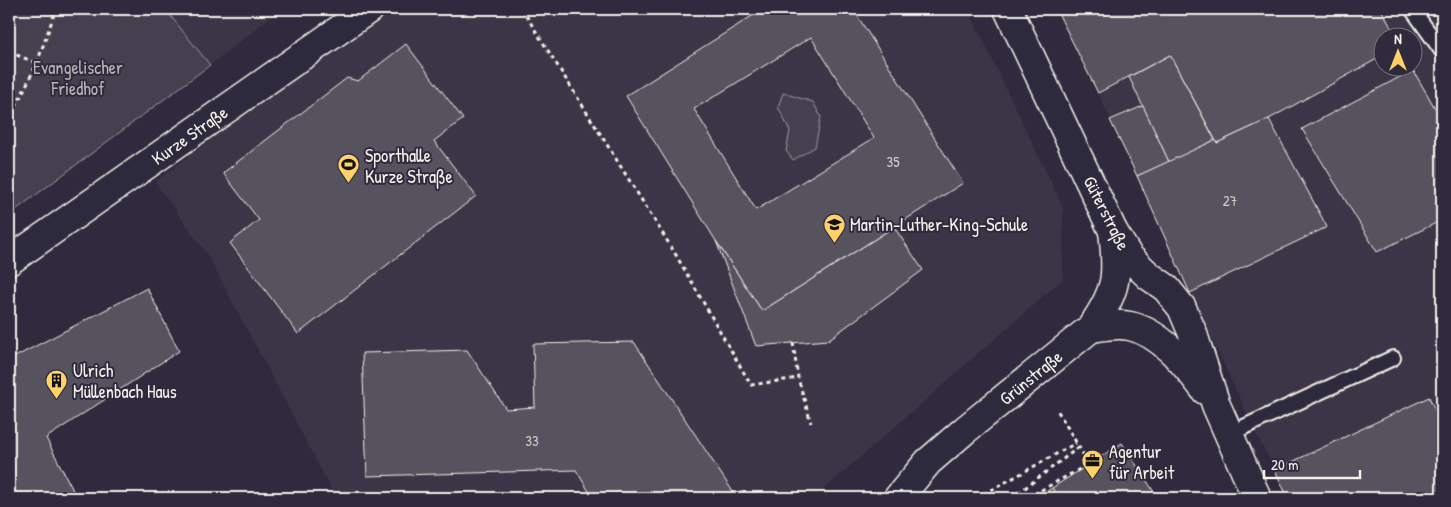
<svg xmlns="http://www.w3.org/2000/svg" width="1451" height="507" font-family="'Patrick Hand',sans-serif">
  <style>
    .built { fill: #3b3647; fill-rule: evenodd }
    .green { fill: #454050; stroke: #9c989c }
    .building { fill: #56525f; stroke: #f4f1e8; fill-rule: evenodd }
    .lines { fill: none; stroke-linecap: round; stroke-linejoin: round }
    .lane-casing { stroke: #f4f1e8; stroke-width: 18 }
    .street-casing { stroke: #f4f1e8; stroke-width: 31 }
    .secondary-casing { stroke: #f4f1e8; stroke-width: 31 }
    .path { stroke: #f4f1e8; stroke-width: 3; stroke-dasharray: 4 4; stroke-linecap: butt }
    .lane { stroke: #2f2a3d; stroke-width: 14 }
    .street { stroke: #2f2a3d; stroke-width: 28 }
    .secondary { stroke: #2f2a3d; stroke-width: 28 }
    .labels { text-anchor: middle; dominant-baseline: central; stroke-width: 4; stroke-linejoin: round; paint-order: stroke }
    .number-label { font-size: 15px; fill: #ccc9c6 }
    .park-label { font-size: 18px; fill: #b7b3b3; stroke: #2f2a3d }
    .street-label { font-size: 18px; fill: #f4f1e8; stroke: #2f2a3d }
    .poi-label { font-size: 18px; fill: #f4f1e8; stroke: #2f2a3d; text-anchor: start }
  </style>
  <rect width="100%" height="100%" fill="#2f2a3d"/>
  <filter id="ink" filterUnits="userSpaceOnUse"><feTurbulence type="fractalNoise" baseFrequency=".02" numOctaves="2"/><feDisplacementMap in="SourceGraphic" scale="10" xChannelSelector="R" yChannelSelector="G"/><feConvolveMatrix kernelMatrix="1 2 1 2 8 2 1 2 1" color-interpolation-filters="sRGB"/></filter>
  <g filter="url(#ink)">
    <g class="built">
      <path d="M165,9H281L210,65Z"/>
      <path d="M379,9H968L1063,207V279L814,498H336L206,252L155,182Z"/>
      <path d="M1056,9H1442V498H1288L1251,423L1098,93ZM1384,38H1414V68H1384Z"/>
    </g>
    <g class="green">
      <path d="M9,9H165L210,65L9,215Z"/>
      <path d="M783,93L813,102L821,117L815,147L793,160L786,151L790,131L778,107Z"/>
    </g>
    <g class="building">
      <path d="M763,9H853L963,183L762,311L716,241L626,96ZM811,37L874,138L756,210L694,109Z"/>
      <path d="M1056,9H1381L1397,38H1384V55L1269,119L1217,143L1170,55L1098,93Z"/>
      <path d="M406,44L463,119L434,141L476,196L298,334L230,243L259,220L223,173L347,78L358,81Z"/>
      <path d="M1170,55L1215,140L1169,162L1129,77Z"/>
      <path d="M1413,70L1442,120V220L1377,252L1302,129Z"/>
      <path d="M1143,106L1169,162L1137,176L1110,120Z"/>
      <path d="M1269,119L1327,227L1190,293L1137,176L1215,140L1217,143Z"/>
      <path d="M894,227L923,270L828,340L756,346L716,241L762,311Z"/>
      <path d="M147,288L179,351L46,438L77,498H10L9,360Z"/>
      <path d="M634,342L737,498H593L576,470L367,476L362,353L467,350L506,409L535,407L533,344Z"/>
      <path d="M1429,397L1442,425V498H1288L1275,470Z"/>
      <path d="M1122,443L1158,498H1059L1052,488Z"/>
      <path d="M1052,488L1059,498H1036Z"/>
    </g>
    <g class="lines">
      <defs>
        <g id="lane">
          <path d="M1412,9L1442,51"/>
          <path d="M1229,434L1393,358"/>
        </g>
        <g id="street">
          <path d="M1113,231L1129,257L1149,276L1166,288L1182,308L1193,334L1216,405L1257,498"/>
          <path id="s1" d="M9,261L369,9"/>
          <path d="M1091,328C1104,326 1117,323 1130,326C1162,333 1186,365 1205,390"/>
        </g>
        <g id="secondary">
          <path id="s2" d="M898,498L928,462L965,430L1091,328C1118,290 1118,275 1113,231L1008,9"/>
        </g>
      </defs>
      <use href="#lane" class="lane-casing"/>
      <use href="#street" class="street-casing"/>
      <use href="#secondary" class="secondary-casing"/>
      <g class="path">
        <path d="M522,9L673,250L751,385L798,378"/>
        <path d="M9,52L37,63"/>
        <path d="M9,121L37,63L56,9"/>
        <path d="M9,214L11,222"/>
        <path d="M793,343L798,378L811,423"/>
        <path d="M977,498L1076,443"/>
        <path d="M1014,498L1013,497L1079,447"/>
        <path d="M1027,498L1089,464L1056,408"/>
      </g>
      <use href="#lane" class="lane"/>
      <use href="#street" class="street"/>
      <use href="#secondary" class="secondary"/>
    </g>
  </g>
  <defs>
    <symbol id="stadium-pin" viewBox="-11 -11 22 30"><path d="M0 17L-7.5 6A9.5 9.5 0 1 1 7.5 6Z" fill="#ffd166" stroke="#2f2a3d"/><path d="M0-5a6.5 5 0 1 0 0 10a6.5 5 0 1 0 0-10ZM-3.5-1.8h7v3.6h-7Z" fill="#111"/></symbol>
    <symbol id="school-pin" viewBox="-11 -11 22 30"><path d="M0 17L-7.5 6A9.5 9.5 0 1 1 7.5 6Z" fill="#ffd166" stroke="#2f2a3d"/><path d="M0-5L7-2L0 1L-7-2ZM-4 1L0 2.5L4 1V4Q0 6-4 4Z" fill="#111"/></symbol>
    <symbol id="building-pin" viewBox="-11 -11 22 30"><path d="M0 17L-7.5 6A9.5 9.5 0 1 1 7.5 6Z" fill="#ffd166" stroke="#2f2a3d"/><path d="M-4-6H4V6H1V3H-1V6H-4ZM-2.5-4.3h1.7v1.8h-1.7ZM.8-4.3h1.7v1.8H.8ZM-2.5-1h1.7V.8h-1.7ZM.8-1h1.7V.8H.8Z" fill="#111"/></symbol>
    <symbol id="office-pin" viewBox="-11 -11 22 30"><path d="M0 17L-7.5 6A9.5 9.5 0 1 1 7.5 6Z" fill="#ffd166" stroke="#2f2a3d"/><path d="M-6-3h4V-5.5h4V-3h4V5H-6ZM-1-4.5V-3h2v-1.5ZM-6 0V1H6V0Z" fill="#111"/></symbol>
  </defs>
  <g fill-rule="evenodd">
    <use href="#stadium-pin" x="336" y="152" width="25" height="34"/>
    <use href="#school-pin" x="822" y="212" width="25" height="34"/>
    <use href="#building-pin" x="44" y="368" width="25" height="34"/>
    <use href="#office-pin" x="1080" y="448" width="25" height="34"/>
  </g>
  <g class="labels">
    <g class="number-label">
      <text x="893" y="161">35</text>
      <text x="1230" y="200">27</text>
      <text x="532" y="440">33</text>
    </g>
    <g class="park-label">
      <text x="78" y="67">Evangelischer<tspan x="78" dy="21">Friedhof</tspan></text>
    </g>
    <g class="street-label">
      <text stroke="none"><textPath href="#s1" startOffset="220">Kurze Straße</textPath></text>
      <text transform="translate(1107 213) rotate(63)">Güterstraße</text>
      <text stroke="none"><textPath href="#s2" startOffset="180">Grünstraße</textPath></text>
    </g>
    <g class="poi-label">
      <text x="365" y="155">Sporthalle<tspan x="365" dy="21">Kurze Straße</tspan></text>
      <text x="850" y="224">Martin-Luther-King-Schule</text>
      <text x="73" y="370">Ulrich<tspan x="73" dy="21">Müllenbach Haus</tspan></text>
      <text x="1109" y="451">Agentur<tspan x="1109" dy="21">für Arbeit</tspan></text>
    </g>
  </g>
  <rect width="1451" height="507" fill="none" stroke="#2f2a3d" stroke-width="30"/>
  <rect x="15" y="15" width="1421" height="477" fill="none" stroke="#f4f1e8" stroke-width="2" filter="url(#ink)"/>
  <g transform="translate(1398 52)"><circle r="24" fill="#2f2a3d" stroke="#7e7a81"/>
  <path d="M0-4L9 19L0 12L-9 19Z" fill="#ffd166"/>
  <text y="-8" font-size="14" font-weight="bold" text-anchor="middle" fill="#f4f1e8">N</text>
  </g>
  <path d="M1264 470v8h96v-8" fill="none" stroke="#f4f1e8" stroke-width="2.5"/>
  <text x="1271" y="470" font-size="15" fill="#f4f1e8" stroke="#2f2a3d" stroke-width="4" paint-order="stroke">20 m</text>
</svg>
